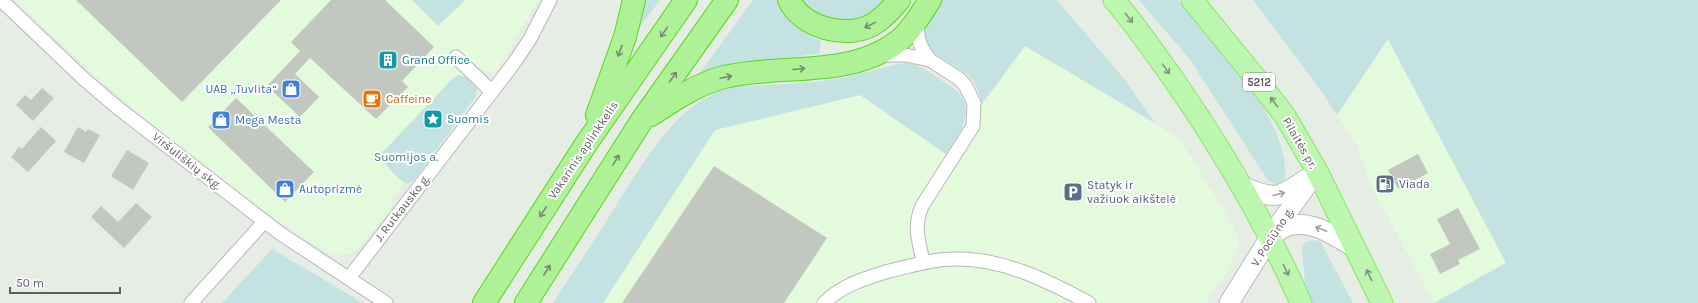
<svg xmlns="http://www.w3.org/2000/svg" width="1698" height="303" font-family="Karla,sans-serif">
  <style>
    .commercial { fill: #e3fadc }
    .green { fill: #c3e2e1 }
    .building { fill: #c2c8c0 }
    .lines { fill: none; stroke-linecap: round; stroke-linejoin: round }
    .street-casing { stroke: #bab6bc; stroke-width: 15 }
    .secondary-casing { stroke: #bcb7be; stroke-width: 21 }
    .primary-casing { stroke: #8ce267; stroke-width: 23 }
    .highway-casing { stroke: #57d818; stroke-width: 24 }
    .street { stroke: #fff; stroke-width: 13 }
    .secondary { stroke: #fff; stroke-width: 19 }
    .primary { stroke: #bcf6af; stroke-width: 21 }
    .highway { stroke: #aff196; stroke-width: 22 }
    .oneway { stroke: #80927e }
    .oneway2 { stroke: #788972 }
    .oneway3 { stroke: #a09da1 }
    .labels { text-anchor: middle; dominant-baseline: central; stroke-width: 4; stroke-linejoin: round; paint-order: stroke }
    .shield { fill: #fff; stroke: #908d92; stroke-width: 1 }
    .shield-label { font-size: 11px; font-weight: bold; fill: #605c63 }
    .culture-label { font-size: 12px; fill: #0d838f; stroke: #fff; text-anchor: start }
    .shop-label { font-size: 12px; fill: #366cbe; stroke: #fff; text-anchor: start }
    .food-label { font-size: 12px; fill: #c56008; stroke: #fff; text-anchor: start }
    .street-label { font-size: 12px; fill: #605c63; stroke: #fff }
    .park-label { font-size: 12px; fill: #3e7e80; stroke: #fff }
    .service-label { font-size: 12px; fill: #4e5e75; stroke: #fff; text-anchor: start }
  </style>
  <rect width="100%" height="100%" fill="#e6ede4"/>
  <g class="commercial">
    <path d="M15,0H538L498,69L492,72H488L480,68L384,150L381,159L400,179L405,182L393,198L390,209L360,247L351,253L341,255H334L318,247L271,216L184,150L145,119L75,57Z"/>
    <path d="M1388,38L1506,263L1434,303L1370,184L1357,146L1337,115Z"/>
    <path d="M1025,46L1179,138L1225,212L1238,236V245L1229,268L1206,303H603L715,130L860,95L946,154Z"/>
  </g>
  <g class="green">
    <path d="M412,0H465L438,26Z"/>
    <path d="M644,0H660L637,31Z"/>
    <path d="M753,0H776C787,20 800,33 821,41L819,53L728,68L697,77Z"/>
    <path d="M799,0H886L875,12L859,20L845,23L814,15Z"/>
    <path d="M941,0H1057L1125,80L1155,123L1025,46L982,104C979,93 977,85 969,76C956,63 920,53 924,30C925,22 936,7 941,0Z"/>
    <path d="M1139,0H1178C1216,39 1280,112 1285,166C1286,176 1286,183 1276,185L1267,179L1189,58Z"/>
    <path d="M1253,0H1698V303H1434L1506,263L1388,39L1337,115L1317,85Z"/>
    <path d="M906,63C920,65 930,72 941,80C946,83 952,87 957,91C977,111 958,136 946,154L860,95L715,130L603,303H553C573,273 593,242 612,212C640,169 672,109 721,90C735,85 751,86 766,85C787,84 808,83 829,80C855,77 880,67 906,63Z"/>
    <path d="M460,75L468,78L477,88L476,96L414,180C413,180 410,183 408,183C401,184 386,164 381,159L382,153L454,77Z"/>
    <path d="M1313,240L1320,241L1353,303H1311L1305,284L1302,248L1306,242Z"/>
    <path d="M272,249L353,297L361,303H222Z"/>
  </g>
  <g class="building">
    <path d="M76,0H281L182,102Z"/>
    <path d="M331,0H385L434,47L402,81L408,87L376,119L310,58L295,74L319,97L300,117L267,86L300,51L291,42Z"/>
    <path d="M42,88L54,98L33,121L16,105L25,95L31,100Z"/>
    <path d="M236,98L314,172L285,202L208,127Z"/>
    <path d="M41,127L56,141L28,172L11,157L19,147L22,149Z"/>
    <path d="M78,127L86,132L88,129L100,135L84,163L64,152Z"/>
    <path d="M127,150L149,163L133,190L111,176Z"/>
    <path d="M1418,154L1428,173L1398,189L1388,170Z"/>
    <path d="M714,166L827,238L784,303H622Z"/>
    <path d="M136,203L152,217L124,248L91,217L101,206L118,222Z"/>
    <path d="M1458,208L1480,249L1458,260L1460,264L1440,274L1430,254L1450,244L1437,219Z"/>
  </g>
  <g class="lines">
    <defs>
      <g id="street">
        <path d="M1,0L85,80L118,108L281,234L386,303"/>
        <path d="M918,21C916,38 920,47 930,60"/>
        <path d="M881,55H905L930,60L958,78L965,85L974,103L973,126L922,206C913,227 919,241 923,262"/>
        <path d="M456,57L492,92"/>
        <path d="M349,278L514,63L530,39L550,0"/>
        <path d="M191,303L264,222"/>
        <path d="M824,303C842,285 866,278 889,271C911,266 932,259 955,259C1003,258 1048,281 1089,303"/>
      </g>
      <g id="secondary">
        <path d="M1242,186C1274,200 1278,199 1306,179"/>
        <path d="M1271,236C1276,233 1282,228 1288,226C1312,219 1335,236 1355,248"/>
        <path d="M1229,303L1270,237L1317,171"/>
      </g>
      <g id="primary">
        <path d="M1114,0C1135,24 1153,51 1172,77C1222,149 1266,223 1301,303"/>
        <path d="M1192,0L1254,76L1285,116L1317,171L1382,303"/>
      </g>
      <g id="highway">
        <path d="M789,0C802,28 846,39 872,25C883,19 891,9 899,0"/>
        <path d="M597,115L625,37L634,0"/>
        <path d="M651,115C674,100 697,84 724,77C782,63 855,80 903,37C914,26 922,13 930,0"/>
        <path d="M484,303L586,144L686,0"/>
        <path d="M526,303L642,120L727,0"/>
      </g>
    </defs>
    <use href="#street" class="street-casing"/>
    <use href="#secondary" class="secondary-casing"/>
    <use href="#primary" class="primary-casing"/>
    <use href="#highway" class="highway-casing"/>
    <use href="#street" class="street"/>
    <use href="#secondary" class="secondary"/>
    <use href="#primary" class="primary"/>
    <use href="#highway" class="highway"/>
  </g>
  <defs><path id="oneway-shaft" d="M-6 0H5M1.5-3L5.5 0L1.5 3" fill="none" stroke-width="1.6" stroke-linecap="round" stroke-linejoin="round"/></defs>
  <g class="oneway">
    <use href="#oneway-shaft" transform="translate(1129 18) rotate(52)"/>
    <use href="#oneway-shaft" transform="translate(1166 69) rotate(55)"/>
    <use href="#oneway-shaft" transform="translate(1274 102) rotate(-127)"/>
    <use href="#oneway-shaft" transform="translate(1286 270) rotate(64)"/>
    <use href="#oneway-shaft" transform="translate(1369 275) rotate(-116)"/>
  </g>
  <g class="oneway2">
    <use href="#oneway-shaft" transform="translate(870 25) rotate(154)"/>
    <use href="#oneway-shaft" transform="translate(664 32) rotate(125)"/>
    <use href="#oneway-shaft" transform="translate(620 51) rotate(110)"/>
    <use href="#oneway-shaft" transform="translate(799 69) rotate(-5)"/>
    <use href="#oneway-shaft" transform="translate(673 77) rotate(-55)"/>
    <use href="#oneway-shaft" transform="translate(726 77) rotate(-12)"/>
    <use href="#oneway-shaft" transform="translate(616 160) rotate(-58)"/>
    <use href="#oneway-shaft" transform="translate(543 212) rotate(123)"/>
    <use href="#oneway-shaft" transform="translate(547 270) rotate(-58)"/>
  </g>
  <g class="oneway3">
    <use href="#oneway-shaft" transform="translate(1279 194) rotate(-14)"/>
    <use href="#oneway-shaft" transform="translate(1321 229) rotate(-158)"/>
  </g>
  <defs>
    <symbol id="building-square" viewBox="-11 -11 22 22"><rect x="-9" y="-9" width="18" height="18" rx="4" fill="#0f9aa8" stroke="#fff"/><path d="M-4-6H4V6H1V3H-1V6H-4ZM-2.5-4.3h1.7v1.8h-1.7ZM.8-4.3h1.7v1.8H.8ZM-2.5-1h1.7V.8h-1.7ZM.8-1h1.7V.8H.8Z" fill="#fff"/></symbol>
    <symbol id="shop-square" viewBox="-11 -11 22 22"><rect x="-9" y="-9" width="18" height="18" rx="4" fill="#3f7fe0" stroke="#fff"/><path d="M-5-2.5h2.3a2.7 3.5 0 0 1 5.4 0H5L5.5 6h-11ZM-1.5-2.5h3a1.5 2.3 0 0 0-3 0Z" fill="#fff"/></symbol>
    <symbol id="cafe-square" viewBox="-11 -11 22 22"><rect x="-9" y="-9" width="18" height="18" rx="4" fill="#e8710a" stroke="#fff"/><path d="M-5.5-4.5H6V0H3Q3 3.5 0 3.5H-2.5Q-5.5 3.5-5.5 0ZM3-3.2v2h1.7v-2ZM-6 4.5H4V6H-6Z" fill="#fff"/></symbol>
    <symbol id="sight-square" viewBox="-11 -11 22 22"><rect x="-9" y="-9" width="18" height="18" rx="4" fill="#0f9aa8" stroke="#fff"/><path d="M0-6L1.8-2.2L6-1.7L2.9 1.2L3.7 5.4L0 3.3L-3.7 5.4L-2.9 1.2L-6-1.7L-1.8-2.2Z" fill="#fff"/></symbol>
    <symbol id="fuel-square" viewBox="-11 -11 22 22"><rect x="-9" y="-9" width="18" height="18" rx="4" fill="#5c6f8a" stroke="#fff"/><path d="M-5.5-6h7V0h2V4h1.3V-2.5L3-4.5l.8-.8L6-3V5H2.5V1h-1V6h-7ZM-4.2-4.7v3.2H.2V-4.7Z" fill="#fff"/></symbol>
    <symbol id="parking-square" viewBox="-11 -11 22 22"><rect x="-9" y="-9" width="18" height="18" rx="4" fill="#5c6f8a" stroke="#fff"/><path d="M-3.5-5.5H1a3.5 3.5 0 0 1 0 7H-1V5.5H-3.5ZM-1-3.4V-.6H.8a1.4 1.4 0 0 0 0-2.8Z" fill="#fff"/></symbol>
  </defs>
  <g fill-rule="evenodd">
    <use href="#building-square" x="377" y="49" width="22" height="22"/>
    <use href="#shop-square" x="280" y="78" width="22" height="22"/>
    <use href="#cafe-square" x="361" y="88" width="22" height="22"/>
    <use href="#sight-square" x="422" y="108" width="22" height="22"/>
    <use href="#shop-square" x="210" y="109" width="22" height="22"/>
    <use href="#fuel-square" x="1374" y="173" width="22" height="22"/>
    <use href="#shop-square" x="274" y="178" width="22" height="22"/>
    <use href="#parking-square" x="1062" y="181" width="22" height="22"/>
  </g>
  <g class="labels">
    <rect class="shield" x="1243" y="73" width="32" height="18" rx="3"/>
    <g class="shield-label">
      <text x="1259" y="82">5212</text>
    </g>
    <g class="culture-label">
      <text x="402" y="60">Grand Office</text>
      <text x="447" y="119">Suomis</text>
    </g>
    <g class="shop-label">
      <text x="277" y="89" text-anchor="end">UAB „Tuvlita“</text>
      <text x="235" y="120">Mega Mesta</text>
      <text x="299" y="189">Autoprizmė</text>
    </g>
    <g class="food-label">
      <text x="386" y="99">Caffeine</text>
    </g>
    <g class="street-label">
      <text transform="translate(1300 143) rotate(60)">Pilaitės pr.</text>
      <text transform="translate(583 150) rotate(-56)">Vakarinis aplinkkelis</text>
      <text transform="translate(187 161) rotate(38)">Viršuliškių skg.</text>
      <text transform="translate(402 208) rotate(-52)">J. Rutkausko g.</text>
      <text transform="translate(1272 237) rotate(-57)">V. Pociūno g.</text>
    </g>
    <g class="park-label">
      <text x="406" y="157">Suomijos a.</text>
    </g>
    <g class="service-label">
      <text x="1399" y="184">Viada</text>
      <text x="1087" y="185">Statyk ir<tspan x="1087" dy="14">važiuok aikštelė</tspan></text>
    </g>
  </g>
  <path d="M10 287v6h110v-6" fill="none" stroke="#605c63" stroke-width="2"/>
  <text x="16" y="287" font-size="12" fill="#605c63" stroke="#ffffff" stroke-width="3" paint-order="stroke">50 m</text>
</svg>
